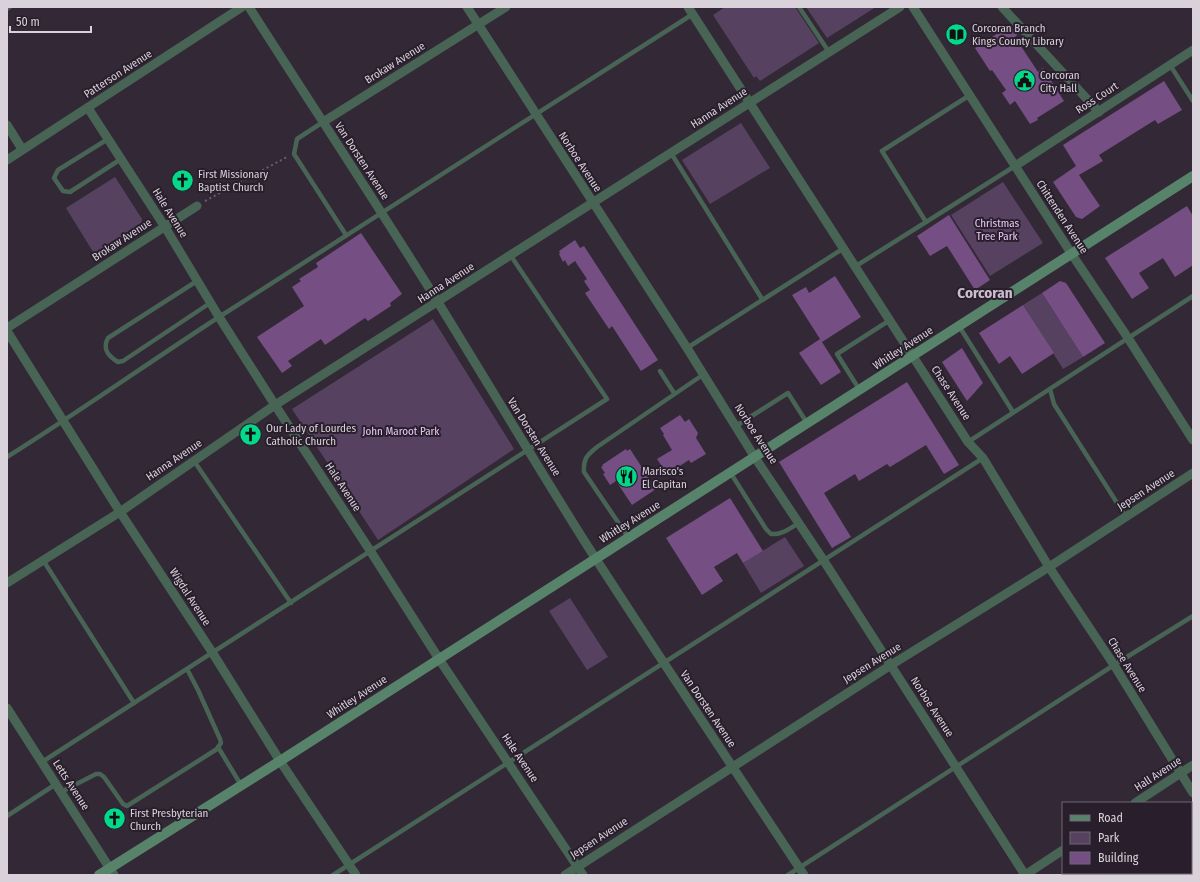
<svg xmlns="http://www.w3.org/2000/svg" width="1200" height="882" font-family="'Fira Sans Condensed',sans-serif">
  <style>
    .green { fill: #574160 }
    .building { fill: #754e83 }
    .lines { fill: none; stroke-linecap: round; stroke-linejoin: round }
    .path { stroke: #685e6a; stroke-width: 2; stroke-dasharray: 2 3; stroke-linecap: butt }
    .lane { stroke: #486454; stroke-width: 4.5 }
    .street { stroke: #486454; stroke-width: 9 }
    .secondary { stroke: #56836a; stroke-width: 10 }
    .labels { text-anchor: middle; dominant-baseline: central; stroke-width: 4; stroke-linejoin: round; paint-order: stroke }
    .poi-label { font-size: 11px; fill: #d9d2db; stroke: #291f2c; text-anchor: start }
    .street-label { font-size: 11px; fill: #d9d2db; stroke: #291f2c }
    .park-label { font-size: 11px; fill: #e7c5f5; stroke: #291f2c }
    .district-label { font-size: 15px; font-weight: bold; fill: #cabdcf; stroke: #291f2c }
  </style>
  <rect width="100%" height="100%" fill="#332836"/>
  <g class="green">
    <path d="M725,7H795L819,43L760,81L756,76L754,78L713,15Z"/>
    <path d="M806,7H876L827,38Z"/>
    <path d="M741,123L770,168L710,204L682,160Z"/>
    <path d="M115,177L142,219L141,225L95,255L66,208Z"/>
    <path d="M1003,182L1043,243L990,276L951,215Z"/>
    <path d="M1042,293L1083,357L1063,369L1023,305Z"/>
    <path d="M433,319L514,449L378,540L292,409Z"/>
    <path d="M785,537L804,566L761,593L743,563Z"/>
    <path d="M570,598L608,657L587,670L549,611Z"/>
  </g>
  <g class="building">
    <path d="M1009,26L1011,29L1013,28L1017,35L1015,37L1038,72L1043,68L1064,101L1037,118L1038,120L1030,124L1015,101L1010,105L1002,93L1006,90L992,70L990,71L975,48Z"/>
    <path d="M1164,81L1182,110L1158,124L1155,120L1099,155L1103,161L1079,175L1100,206L1082,219L1076,217L1053,182L1076,166L1063,145Z"/>
    <path d="M1187,206L1193,216V265L1175,277L1163,258L1139,273L1149,288L1132,299L1105,258Z"/>
    <path d="M949,215L990,280L975,290L947,246L930,256L917,236Z"/>
    <path d="M361,233L402,294L390,303L391,306L368,321L365,318L325,345L321,339L288,361L292,366L282,373L257,337L304,306L292,287L301,281L299,279L318,267L316,263Z"/>
    <path d="M575,240L580,248L584,246L658,360L641,371L612,326L609,329L585,293L590,290L584,281L587,279L575,261L568,266L565,260L563,262L559,254L560,253L559,251Z"/>
    <path d="M835,276L861,317L822,342L841,372L821,385L799,353L820,339L792,295L806,287L809,293Z"/>
    <path d="M1060,281L1066,283L1105,343L1083,357L1042,293Z"/>
    <path d="M1023,305L1054,353L1022,374L1010,356L999,364L979,333Z"/>
    <path d="M962,348L983,383L967,401L942,362Z"/>
    <path d="M907,382L959,465L944,474L926,445L890,467L887,464L859,481L855,474L824,493L851,537L832,548L779,462Z"/>
    <path d="M680,415L685,422L689,419L698,433L696,438L706,454L691,463L689,460L667,474L657,459L672,450L663,435L664,434L660,428Z"/>
    <path d="M626,449L627,451L630,449L656,489L632,505L616,481L610,485L603,474L605,473L601,467L603,466L602,465Z"/>
    <path d="M730,498L763,551L743,563L737,553L714,567L723,581L702,595L666,538Z"/>
  </g>
  <g class="lines">
    <path class="path" d="M205,201L287,157"/>
    <g class="lane">
      <path d="M799,7L829,52"/>
      <path d="M7,9L10,7"/>
      <path d="M1170,65L1193,101"/>
      <path d="M970,95L882,151L926,222L1015,166"/>
      <path d="M323,122L297,139L294,154L346,235"/>
      <path d="M108,139L58,170L54,178L63,191L70,192L121,159"/>
      <path d="M671,153L762,299"/>
      <path d="M856,266L926,222"/>
      <path d="M197,281L108,338C102,349 108,356 118,362L123,361L210,303"/>
      <path d="M959,326L1013,412"/>
      <path d="M687,348L844,248"/>
      <path d="M660,371L674,393"/>
      <path d="M859,389L837,354L890,320"/>
      <path d="M1050,389L1054,404L1126,517"/>
      <path d="M736,426L788,393L807,423"/>
      <path d="M968,442L1193,296"/>
      <path d="M7,457C79,412 148,363 219,317C376,215 535,115 693,14"/>
      <path d="M194,461L291,603"/>
      <path d="M730,472L766,529L771,534C782,535 790,528 799,523"/>
      <path d="M628,537L584,472C583,459 587,455 597,447L704,374"/>
      <path d="M43,560L134,703"/>
      <path d="M218,747L241,785"/>
      <path d="M42,762L607,399L511,256"/>
      <path d="M61,792L96,774H100L104,777L123,804L127,806L217,749L221,743L220,739L198,690L187,669"/>
      <path d="M7,816L56,784"/>
      <path d="M333,875L983,458"/>
      <path d="M788,875L1114,665L1193,616"/>
    </g>
    <g class="street">
      <path d="M249,7C311,104 375,201 436,299C486,380 534,461 585,542C657,654 731,764 804,875"/>
      <path d="M467,7L687,348L754,456L824,561L1025,875"/>
      <path d="M688,7L968,442L983,458L1049,567L1114,665L1193,793"/>
      <path d="M913,7L1071,253L1128,338L1193,440"/>
      <path d="M1002,7L1099,112"/>
      <path d="M88,108L165,227L219,317L275,405L371,552L439,659L583,875"/>
      <path d="M323,122L506,7"/>
      <path d="M7,125L22,149"/>
      <path d="M7,160L242,7"/>
      <path d="M1015,166L1193,50"/>
      <path d="M7,328L197,206"/>
      <path d="M7,331L120,512L212,652L280,761L356,875"/>
      <path d="M7,583L120,512L275,405L900,7"/>
      <path d="M7,708L114,875"/>
      <path d="M1135,803L1193,765"/>
      <path d="M565,875L891,665L1049,567L1193,473"/>
      <path d="M1025,875L1063,850"/>
    </g>
    <path class="secondary" d="M99,875L280,761L1193,176"/>
  </g>
  <defs>
    <symbol id="library-disc" viewBox="-11 -11 22 22"><circle r="9.5" fill="#04d98b" stroke="#291f2c"/><path d="M-6-4Q-3-5.5-.7-3.5V5Q-3 3-6 4ZM6-4Q3-5.5 .7-3.5V5Q3 3 6 4Z" fill="#111"/></symbol>
    <symbol id="civic-disc" viewBox="-11 -11 22 22"><circle r="9.5" fill="#04d98b" stroke="#291f2c"/><path d="M-.6-6.5H3V-4.5H.6V-3L4-1V1h2V6H-6V1h2V-1L-.6-3ZM-1.2 2.5V6h2.4V2.5Z" fill="#111"/></symbol>
    <symbol id="church-disc" viewBox="-11 -11 22 22"><circle r="9.5" fill="#04d98b" stroke="#291f2c"/><path d="M-1.2-6h2.4v3.5h3.3v2.4h-3.3V6h-2.4V-.1h-3.3v-2.4h3.3Z" fill="#111"/></symbol>
    <symbol id="restaurant-disc" viewBox="-11 -11 22 22"><circle r="9.5" fill="#04d98b" stroke="#291f2c"/><path d="M-5-6h1v4h1v-4h1v4h1v-4h1v5L-1.5 .5V6h-2V.5L-5-1ZM5-6V6H3V1.5H1.5Q1.5-4 5-6Z" fill="#111"/></symbol>
  </defs>
  <g fill-rule="evenodd">
    <use href="#library-disc" x="944" y="22" width="25" height="25"/>
    <use href="#civic-disc" x="1012" y="68" width="25" height="25"/>
    <use href="#church-disc" x="170" y="168" width="25" height="25"/>
    <use href="#church-disc" x="238" y="422" width="25" height="25"/>
    <use href="#restaurant-disc" x="614" y="464" width="25" height="25"/>
    <use href="#church-disc" x="102" y="806" width="25" height="25"/>
  </g>
  <g class="labels">
    <g class="poi-label">
      <text x="972" y="28">Corcoran Branch<tspan x="972" dy="13">Kings County Library</tspan></text>
      <text x="1040" y="75">Corcoran<tspan x="1040" dy="13">City Hall</tspan></text>
      <text x="198" y="174">First Missionary<tspan x="198" dy="13">Baptist Church</tspan></text>
      <text x="266" y="428">Our Lady of Lourdes<tspan x="266" dy="13">Catholic Church</tspan></text>
      <text x="642" y="471">Marisco's<tspan x="642" dy="13">El Capitan</tspan></text>
      <text x="130" y="813">First Presbyterian<tspan x="130" dy="13">Church</tspan></text>
    </g>
    <g class="street-label">
      <text transform="translate(395 63) rotate(-32)">Brokaw Avenue</text>
      <text transform="translate(118 74) rotate(-33)">Patterson Avenue</text>
      <text transform="translate(1097 98) rotate(-33)">Ross Court</text>
      <text transform="translate(719 108) rotate(-33)">Hanna Avenue</text>
      <text transform="translate(362 161) rotate(57)">Van Dorsten Avenue</text>
      <text transform="translate(580 162) rotate(57)">Norboe Avenue</text>
      <text transform="translate(170 213) rotate(58)">Hale Avenue</text>
      <text transform="translate(1062 217) rotate(57)">Chittenden Avenue</text>
      <text transform="translate(122 240) rotate(-33)">Brokaw Avenue</text>
      <text transform="translate(446 283) rotate(-33)">Hanna Avenue</text>
      <text transform="translate(903 348) rotate(-33)">Whitley Avenue</text>
      <text transform="translate(951 393) rotate(57)">Chase Avenue</text>
      <text transform="translate(756 434) rotate(57)">Norboe Avenue</text>
      <text transform="translate(534 437) rotate(58)">Van Dorsten Avenue</text>
      <text transform="translate(174 460) rotate(-34)">Hanna Avenue</text>
      <text transform="translate(343 487) rotate(57)">Hale Avenue</text>
      <text transform="translate(1146 490) rotate(-33)">Jepsen Avenue</text>
      <text transform="translate(630 522) rotate(-32)">Whitley Avenue</text>
      <text transform="translate(190 597) rotate(57)">Wigdal Avenue</text>
      <text transform="translate(872 663) rotate(-32)">Jepsen Avenue</text>
      <text transform="translate(1127 665) rotate(58)">Chase Avenue</text>
      <text transform="translate(357 697) rotate(-33)">Whitley Avenue</text>
      <text transform="translate(932 707) rotate(57)">Norboe Avenue</text>
      <text transform="translate(708 709) rotate(56)">Van Dorsten Avenue</text>
      <text transform="translate(520 758) rotate(56)">Hale Avenue</text>
      <text transform="translate(1158 774) rotate(-33)">Hall Avenue</text>
      <text transform="translate(71 785) rotate(57)">Letts Avenue</text>
      <text transform="translate(599 838) rotate(-33)">Jepsen Avenue</text>
    </g>
    <g class="park-label">
      <text x="997" y="223">Christmas<tspan x="997" dy="13">Tree Park</tspan></text>
      <text x="401" y="431">John Maroot Park</text>
    </g>
    <g class="district-label">
      <text x="985" y="293">Corcoran</text>
    </g>
  </g>
  <rect width="1200" height="882" fill="none" stroke="#d9d2db" stroke-width="16"/>
  <rect x="1062" y="802" width="130" height="72" fill="#291f2c" stroke="#6f6772"/>
  <rect x="1070" y="815" width="20" height="6" fill="#56836a" stroke="#6f6772"/>
  <text x="1098" y="822" font-size="12" fill="#d9d2db">Road</text>
  <rect x="1070" y="832" width="20" height="12" fill="#574160" stroke="#6f6772"/>
  <text x="1098" y="842" font-size="12" fill="#d9d2db">Park</text>
  <rect x="1070" y="852" width="20" height="12" fill="#754e83" stroke="#6f6772"/>
  <text x="1098" y="862" font-size="12" fill="#d9d2db">Building</text>
  <path d="M10 26v6h81v-6" fill="none" stroke="#d9d2db" stroke-width="2"/>
  <text x="16" y="26" font-size="12" fill="#d9d2db" stroke="#291f2c" stroke-width="3" paint-order="stroke">50 m</text>
</svg>
